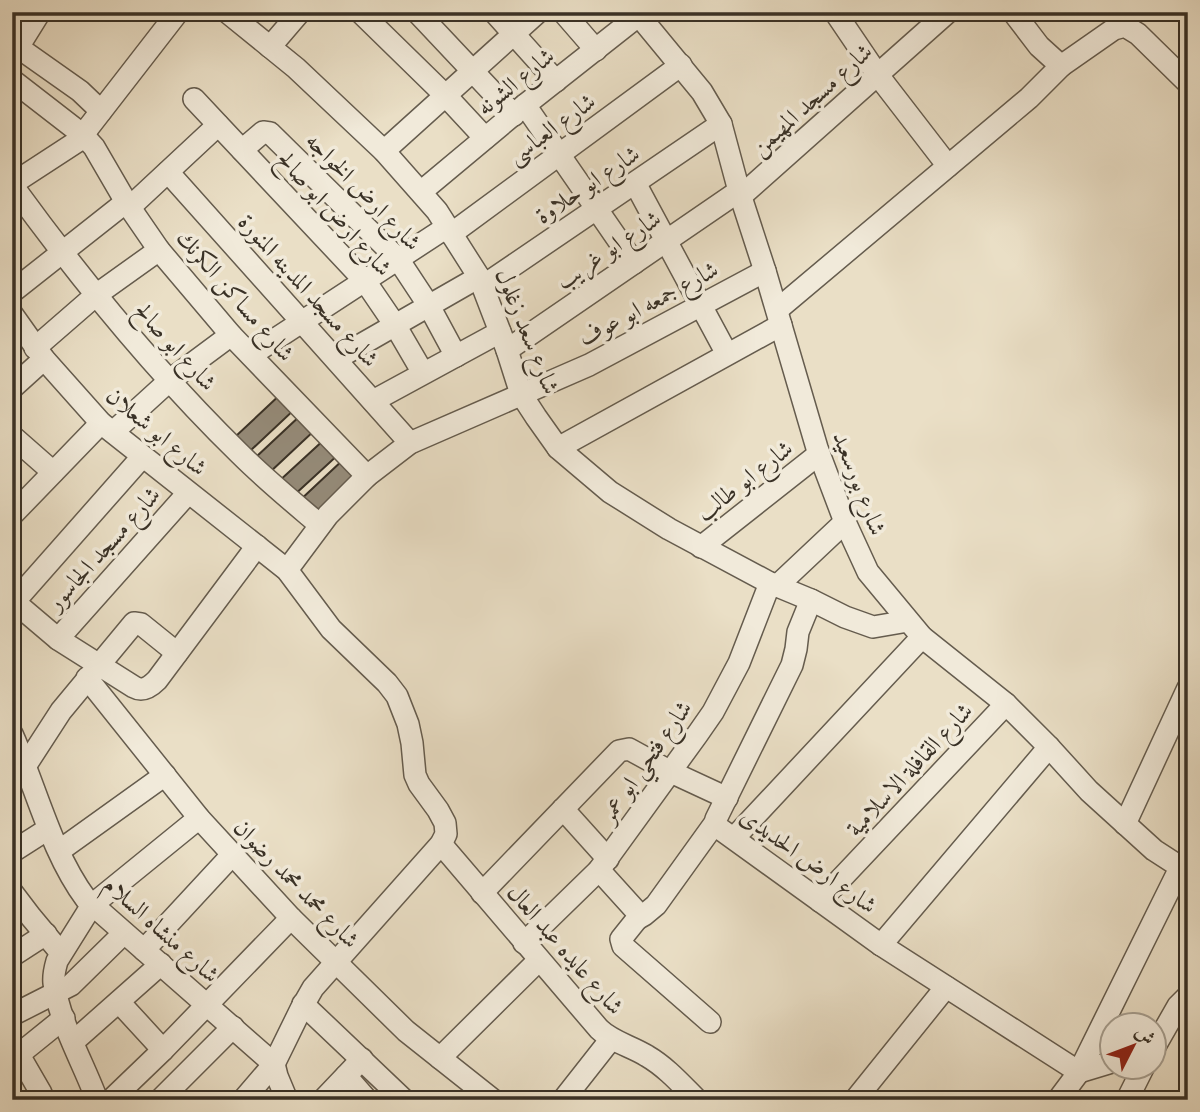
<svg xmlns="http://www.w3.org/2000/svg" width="1200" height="1112" font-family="'Gentium Book Plus',Amiri,serif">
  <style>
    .building { fill: #958b79; stroke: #393126; stroke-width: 2 }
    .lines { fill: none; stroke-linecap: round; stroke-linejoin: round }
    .minor-casing { stroke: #655c4e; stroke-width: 24 }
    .minor { stroke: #f1eada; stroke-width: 21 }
    .labels { text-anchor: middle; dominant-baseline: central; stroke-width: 7; stroke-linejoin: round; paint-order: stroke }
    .street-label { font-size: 24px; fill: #393126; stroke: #f1eada }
  </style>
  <rect width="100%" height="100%" fill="#eadfc6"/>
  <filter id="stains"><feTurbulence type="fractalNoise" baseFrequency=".00286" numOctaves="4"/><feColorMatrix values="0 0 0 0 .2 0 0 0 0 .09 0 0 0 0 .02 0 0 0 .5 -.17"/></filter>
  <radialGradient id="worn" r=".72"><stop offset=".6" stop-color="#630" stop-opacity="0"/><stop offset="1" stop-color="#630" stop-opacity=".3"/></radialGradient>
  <g class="building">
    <path d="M283,392L297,407L250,451L236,436Z"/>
    <path d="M302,414L316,429L269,473L255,458Z"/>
    <path d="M326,438L340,453L292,497L278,482Z"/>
    <path d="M345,458L359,474L312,517L297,503Z"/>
  </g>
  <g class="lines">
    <defs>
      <g id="minor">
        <path d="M227,12L296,68L384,151L437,211L479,277L507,350L521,394L536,417L558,448L610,492L669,529L770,583L811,600L845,617L873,627L908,621"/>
        <path d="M360,12L446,96L485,138"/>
        <path d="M417,12L514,115"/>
        <path d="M494,12L556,81"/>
        <path d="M563,12L596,50"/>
        <path d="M636,12L702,92L721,124L739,191L765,271L817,448L845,522L868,572L922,637L1006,704L1049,747L1089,791L1154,850L1188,872"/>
        <path d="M835,12L877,74L948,166"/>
        <path d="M12,43L80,91L101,111"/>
        <path d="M270,47L300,12"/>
        <path d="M12,57L40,12"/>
        <path d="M1061,66L1114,29L1125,26L1138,34L1188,83"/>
        <path d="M12,80L83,135L94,147L126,202L159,250L231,335L367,476"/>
        <path d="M194,99L365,281L395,325L423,373"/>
        <path d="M525,105L634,263"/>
        <path d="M242,150L263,132L270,133L398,259L429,306L456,356"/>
        <path d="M384,151L538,12"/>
        <path d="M168,172L410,443"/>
        <path d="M635,183L727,354"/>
        <path d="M12,184L78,141L178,12"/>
        <path d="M12,185C81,280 156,372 240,454C265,479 293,502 320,525"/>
        <path d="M422,191L525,105L643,12"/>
        <path d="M740,197L948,12"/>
        <path d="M130,207L218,125"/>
        <path d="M451,234L681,65"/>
        <path d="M483,286L721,124"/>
        <path d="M12,292L126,202"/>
        <path d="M777,310L1029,98L1061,66L1039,46L1013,12"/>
        <path d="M12,314L44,359L101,423L287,570L331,629L387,683L397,696L408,724L412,743L415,775L419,784L438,810L445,823L446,834L441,844L313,988L301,1009L274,1064L243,1100"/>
        <path d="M35,348L96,295L159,250"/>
        <path d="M507,350L739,191"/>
        <path d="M251,355L447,227"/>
        <path d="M336,359L479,277"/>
        <path d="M12,388L44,359"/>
        <path d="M373,401L500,332"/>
        <path d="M113,432L169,381L231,335"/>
        <path d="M12,436L53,472"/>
        <path d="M558,448L781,325"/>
        <path d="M12,515L101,423"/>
        <path d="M701,547L819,454"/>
        <path d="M287,570L328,515L367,476L410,443L589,365L765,271"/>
        <path d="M777,586L845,522"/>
        <path d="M12,600L58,639L134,687C143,692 150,687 157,680L257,546"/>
        <path d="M811,600L798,632L796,649L792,665L716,819V826L881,945L1079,1072L1112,1062"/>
        <path d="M14,602L142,457"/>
        <path d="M58,639L188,493"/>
        <path d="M87,678L199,818L291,918L406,1031L493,1100"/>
        <path d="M12,734C36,787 51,852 86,899L274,1064L277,1076L287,1100"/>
        <path d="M26,765L61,711L134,623L141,624L177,653"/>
        <path d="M563,809L608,859"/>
        <path d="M1125,824L1188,688"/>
        <path d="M734,838L922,637"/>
        <path d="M441,844L599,1029C612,1042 631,1046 647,1056C666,1067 681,1084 697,1100"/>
        <path d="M59,851L165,775"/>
        <path d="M12,852L48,829"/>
        <path d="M599,870L637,912V919L621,939L623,946L710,1022"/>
        <path d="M12,892L31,917L61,953"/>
        <path d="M482,893L619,751L629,749L671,772L727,798"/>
        <path d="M820,901L1006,704"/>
        <path d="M637,919L644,915L656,905L715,823"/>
        <path d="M524,943L599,870L697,735L713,712L739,663L770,583"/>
        <path d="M881,945L1049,747"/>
        <path d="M144,950L232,855"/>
        <path d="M12,956L46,934"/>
        <path d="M119,1002L163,1050"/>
        <path d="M303,1004L404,1100"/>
        <path d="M12,1015L71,985L124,933"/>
        <path d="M73,1042L161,964"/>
        <path d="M1154,1048L1178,1006L1188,996"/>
        <path d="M19,1055L41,1093L40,1100"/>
        <path d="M440,1058L539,960"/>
        <path d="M12,1060L64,1018"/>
        <path d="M346,1076L367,1100"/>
        <path d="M97,1100C83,1062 60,1024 54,983C53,975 55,968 57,961L92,905L199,818"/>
        <path d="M111,1100L163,1050L291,918"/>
        <path d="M160,1100L233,1027"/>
        <path d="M323,1100L362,1059"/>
        <path d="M563,1100L611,1039"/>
        <path d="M855,1100L946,987"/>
        <path d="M1058,1100L1079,1072L1180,868"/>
        <path d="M1127,1100L1144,1066"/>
      </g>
    </defs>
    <use href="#minor" class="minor-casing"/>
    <use href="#minor" class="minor"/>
  </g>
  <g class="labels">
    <g class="street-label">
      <text transform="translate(515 81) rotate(-39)">شارع الشونه</text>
      <text transform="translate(811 99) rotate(-42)">شارع مسجد المهيمن</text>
      <text transform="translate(551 128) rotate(-36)">شارع العباسى</text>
      <text transform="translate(587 184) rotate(-34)">شارع ابو حلاوة</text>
      <text transform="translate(364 191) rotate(46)">شارع ارض الخواجه</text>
      <text transform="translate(335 213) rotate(48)">شارع ارض ابو صالح</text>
      <text transform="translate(608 249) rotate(-34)">شارع ابو غريب</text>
      <text transform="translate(309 290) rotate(48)">شارع مسجد المدينه المنورة</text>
      <text transform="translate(236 295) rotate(49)">شارع مساكن الكرنك</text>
      <text transform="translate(648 303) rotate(-28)">شارع جمعه ابو عوف</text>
      <text transform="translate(528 331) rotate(68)">شارع سعد زغلول</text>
      <text transform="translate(176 346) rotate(48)">شارع ابو صالح</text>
      <text transform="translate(157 431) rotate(40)">شارع ابو شعلان</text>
      <text transform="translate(744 480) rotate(-38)">شارع ابو طالب</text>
      <text transform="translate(860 483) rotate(69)">شارع بورسعيد</text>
      <text transform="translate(103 548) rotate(-48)">شارع مسجد الجاسور</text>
      <text transform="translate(645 761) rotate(-55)">شارع فتحي ابو عمر</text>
      <text transform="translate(909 769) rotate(-47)">شارع القافلة الاسلامية</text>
      <text transform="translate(809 860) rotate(36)">شارع ارض الحديدى</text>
      <text transform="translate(297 883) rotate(46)">شارع محمد محمد رضوان</text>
      <text transform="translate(162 929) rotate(42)">شارع منشاه السلام</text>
      <text transform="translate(566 949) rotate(49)">شارع عايده عبد العال</text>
    </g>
  </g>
  <rect width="1200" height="1112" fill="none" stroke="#eadfc6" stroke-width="42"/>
  <rect x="14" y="14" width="1172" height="1084" fill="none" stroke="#393126" stroke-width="3.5"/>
  <rect x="21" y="21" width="1158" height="1070" fill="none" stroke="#393126" stroke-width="2"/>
  <g transform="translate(1133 1046) rotate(48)"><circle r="33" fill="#f1eada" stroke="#a7a092" stroke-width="2"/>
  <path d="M0-5L12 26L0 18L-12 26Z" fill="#8f2418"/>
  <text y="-10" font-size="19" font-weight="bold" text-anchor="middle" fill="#393126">ش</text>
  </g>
  <rect width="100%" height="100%" filter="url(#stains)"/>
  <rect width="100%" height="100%" fill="url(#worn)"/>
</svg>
